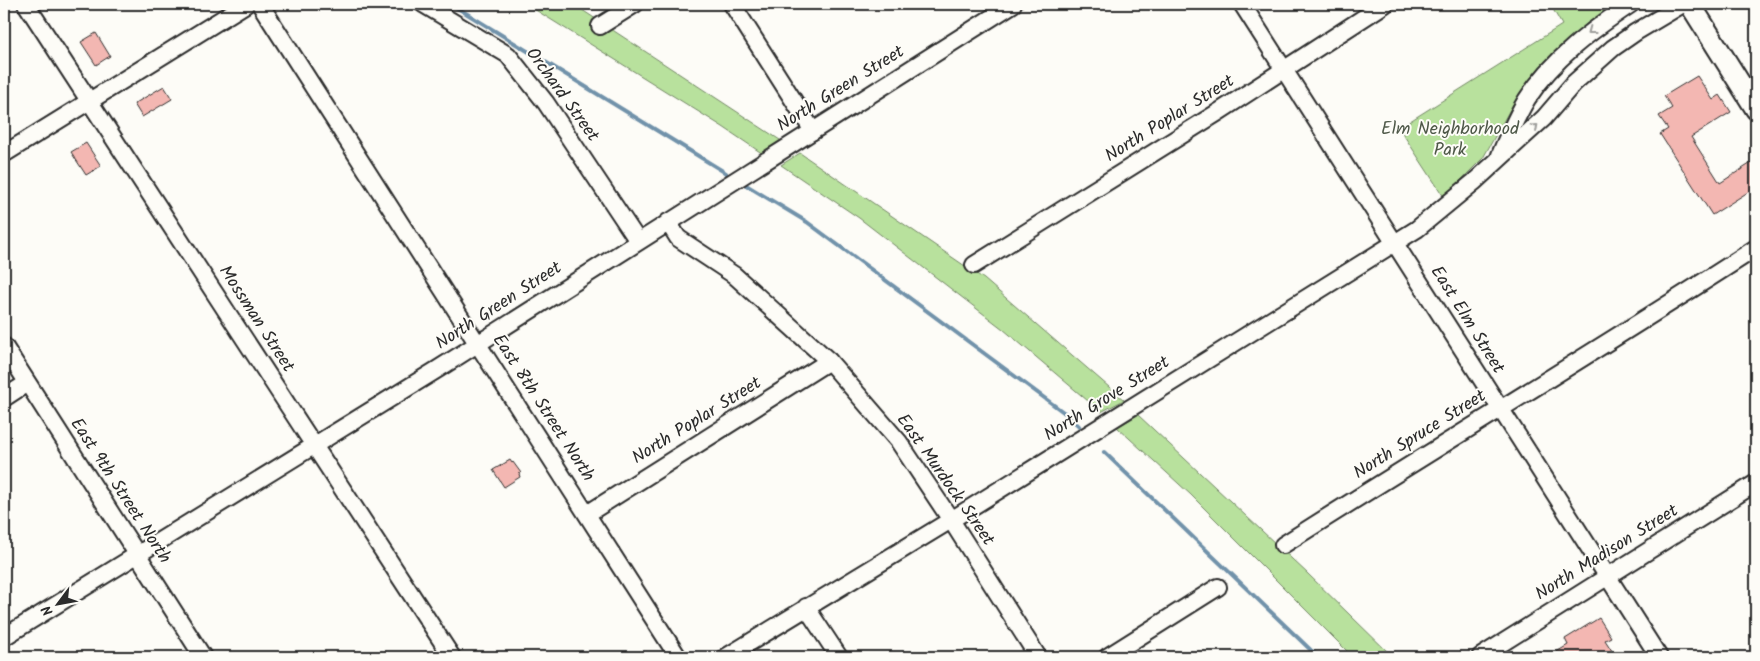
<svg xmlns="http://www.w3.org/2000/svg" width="1760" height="661" font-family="Kalam,sans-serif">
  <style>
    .green { fill: #b8e19d; stroke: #728664 }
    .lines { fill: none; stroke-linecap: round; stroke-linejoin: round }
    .stream { stroke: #7192aa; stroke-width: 4 }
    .building { fill: #f3b7b2; stroke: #2b2b2b }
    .minor-casing { stroke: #2b2b2b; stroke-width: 20 }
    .major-casing { stroke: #2b2b2b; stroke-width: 24 }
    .minor { stroke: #fdfcf7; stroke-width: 16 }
    .major { stroke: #fdfcf7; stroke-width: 20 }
    .oneway { stroke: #9e9e9b }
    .labels { text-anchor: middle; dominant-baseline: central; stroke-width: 4; stroke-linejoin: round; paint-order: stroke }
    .street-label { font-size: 18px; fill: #2b2b2b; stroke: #fdfcf7 }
    .park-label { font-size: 18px; fill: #4e5848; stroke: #fdfcf7 }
  </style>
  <rect width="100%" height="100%" fill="#fdfcf7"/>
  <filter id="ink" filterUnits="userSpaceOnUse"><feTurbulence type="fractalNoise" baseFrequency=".02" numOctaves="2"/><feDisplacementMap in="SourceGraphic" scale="10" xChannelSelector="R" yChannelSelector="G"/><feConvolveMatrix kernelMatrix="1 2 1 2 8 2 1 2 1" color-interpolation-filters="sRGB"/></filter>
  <g filter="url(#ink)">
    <g class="green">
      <path d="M526,4H573L783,142L763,154L723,127Z"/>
      <path d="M1550,4H1618L1587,23L1538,70L1513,104L1483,158L1444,197L1399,128L1562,25Z"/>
      <path d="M800,153L984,279L1124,400L1101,412L1003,329L859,218L781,165Z"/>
      <path d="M1138,415L1308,574L1393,657H1353L1191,495L1117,427Z"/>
    </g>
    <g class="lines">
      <g class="stream">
        <path d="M451,4L726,173"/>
        <path d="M746,185L807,222L1066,414L1079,426"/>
        <path d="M1104,452L1318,657"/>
      </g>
    </g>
    <g class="building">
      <path d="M96,33L110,56L96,65L81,42Z"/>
      <path d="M1697,76L1713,100L1720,95L1731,112L1691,137L1720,183L1756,160V187L1712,215L1660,134L1668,129L1659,116L1672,108L1664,96Z"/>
      <path d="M164,86L172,99L142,117L134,104Z"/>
      <path d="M86,143L101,166L86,175L71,152Z"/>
      <path d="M510,460L512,463L513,462L521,473L519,474L520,477L504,487L493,470Z"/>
      <path d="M1599,618L1611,637L1605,640L1616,657H1548L1568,645L1565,639Z"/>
    </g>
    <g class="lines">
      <defs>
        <g id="minor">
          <path d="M26,4L452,657"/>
          <path d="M260,4L678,657"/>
          <path d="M423,4L508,55L546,103L638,241"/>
          <path d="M732,4L813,131"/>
          <path d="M1242,4L1659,657"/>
          <path d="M600,26L635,4"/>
          <path d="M4,154L246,4"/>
          <path d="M1500,155C1508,136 1516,117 1527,99C1553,59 1592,30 1631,4"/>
          <path d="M668,222L678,238L734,275L829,361L899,442L951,520L1038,657"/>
          <path d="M974,265L1217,113L1385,4"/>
          <path d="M4,346L203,657"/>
          <path d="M4,398L27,383"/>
          <path d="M587,514L829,361"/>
          <path d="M1283,545C1440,445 1600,349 1756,248"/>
          <path d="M806,607L839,657"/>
          <path d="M4,637L438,369L1013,4"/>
          <path d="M726,657L951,520L1417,229L1474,182L1544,118L1574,83L1613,48L1636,32L1683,4"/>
          <path d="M1107,657L1218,587"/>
          <path d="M1480,657L1756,483"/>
        </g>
        <path id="major" d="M1690,4L1756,109"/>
      </defs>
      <use href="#minor" class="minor-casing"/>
      <use href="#major" class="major-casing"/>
      <use href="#minor" class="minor"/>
      <use href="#major" class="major"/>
    </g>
    <defs><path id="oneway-chevron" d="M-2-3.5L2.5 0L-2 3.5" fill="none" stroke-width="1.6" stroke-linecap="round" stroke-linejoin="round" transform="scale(1.25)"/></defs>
    <g class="oneway">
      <use href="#oneway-chevron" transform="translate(1591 31) rotate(143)"/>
      <use href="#oneway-chevron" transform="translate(1535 127) rotate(-42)"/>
    </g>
  </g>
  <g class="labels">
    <g class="street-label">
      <text transform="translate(841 89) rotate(-32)">North Green Street</text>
      <text transform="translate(562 95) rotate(54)">Orchard Street</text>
      <text transform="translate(1170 119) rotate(-32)">North Poplar Street</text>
      <text transform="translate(499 306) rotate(-33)">North Green Street</text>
      <text transform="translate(256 319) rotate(57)">Mossman Street</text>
      <text transform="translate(1467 320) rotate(58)">East Elm Street</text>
      <text transform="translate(1107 399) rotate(-32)">North Grove Street</text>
      <text transform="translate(543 408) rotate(57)">East 8th Street North</text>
      <text transform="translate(697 421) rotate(-32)">North Poplar Street</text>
      <text transform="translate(1420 435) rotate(-32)">North Spruce Street</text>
      <text transform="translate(945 480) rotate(55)">East Murdock Street</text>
      <text transform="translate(120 491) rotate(57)">East 9th Street North</text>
      <text transform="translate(1607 553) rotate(-32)">North Madison Street</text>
    </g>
    <g class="park-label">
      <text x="1450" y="129">Elm Neighborhood<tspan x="1450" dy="21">Park</tspan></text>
    </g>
  </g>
  <rect width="1760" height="661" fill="none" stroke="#fdfcf7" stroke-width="20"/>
  <rect x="10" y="10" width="1740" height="641" fill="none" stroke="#2b2b2b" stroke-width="2" filter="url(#ink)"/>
  <g transform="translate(58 604) rotate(238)" stroke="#fdfcf7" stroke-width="4" paint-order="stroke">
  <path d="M0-4L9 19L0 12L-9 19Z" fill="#2b2b2b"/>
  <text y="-8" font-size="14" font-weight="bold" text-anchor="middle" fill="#2b2b2b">N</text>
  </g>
</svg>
